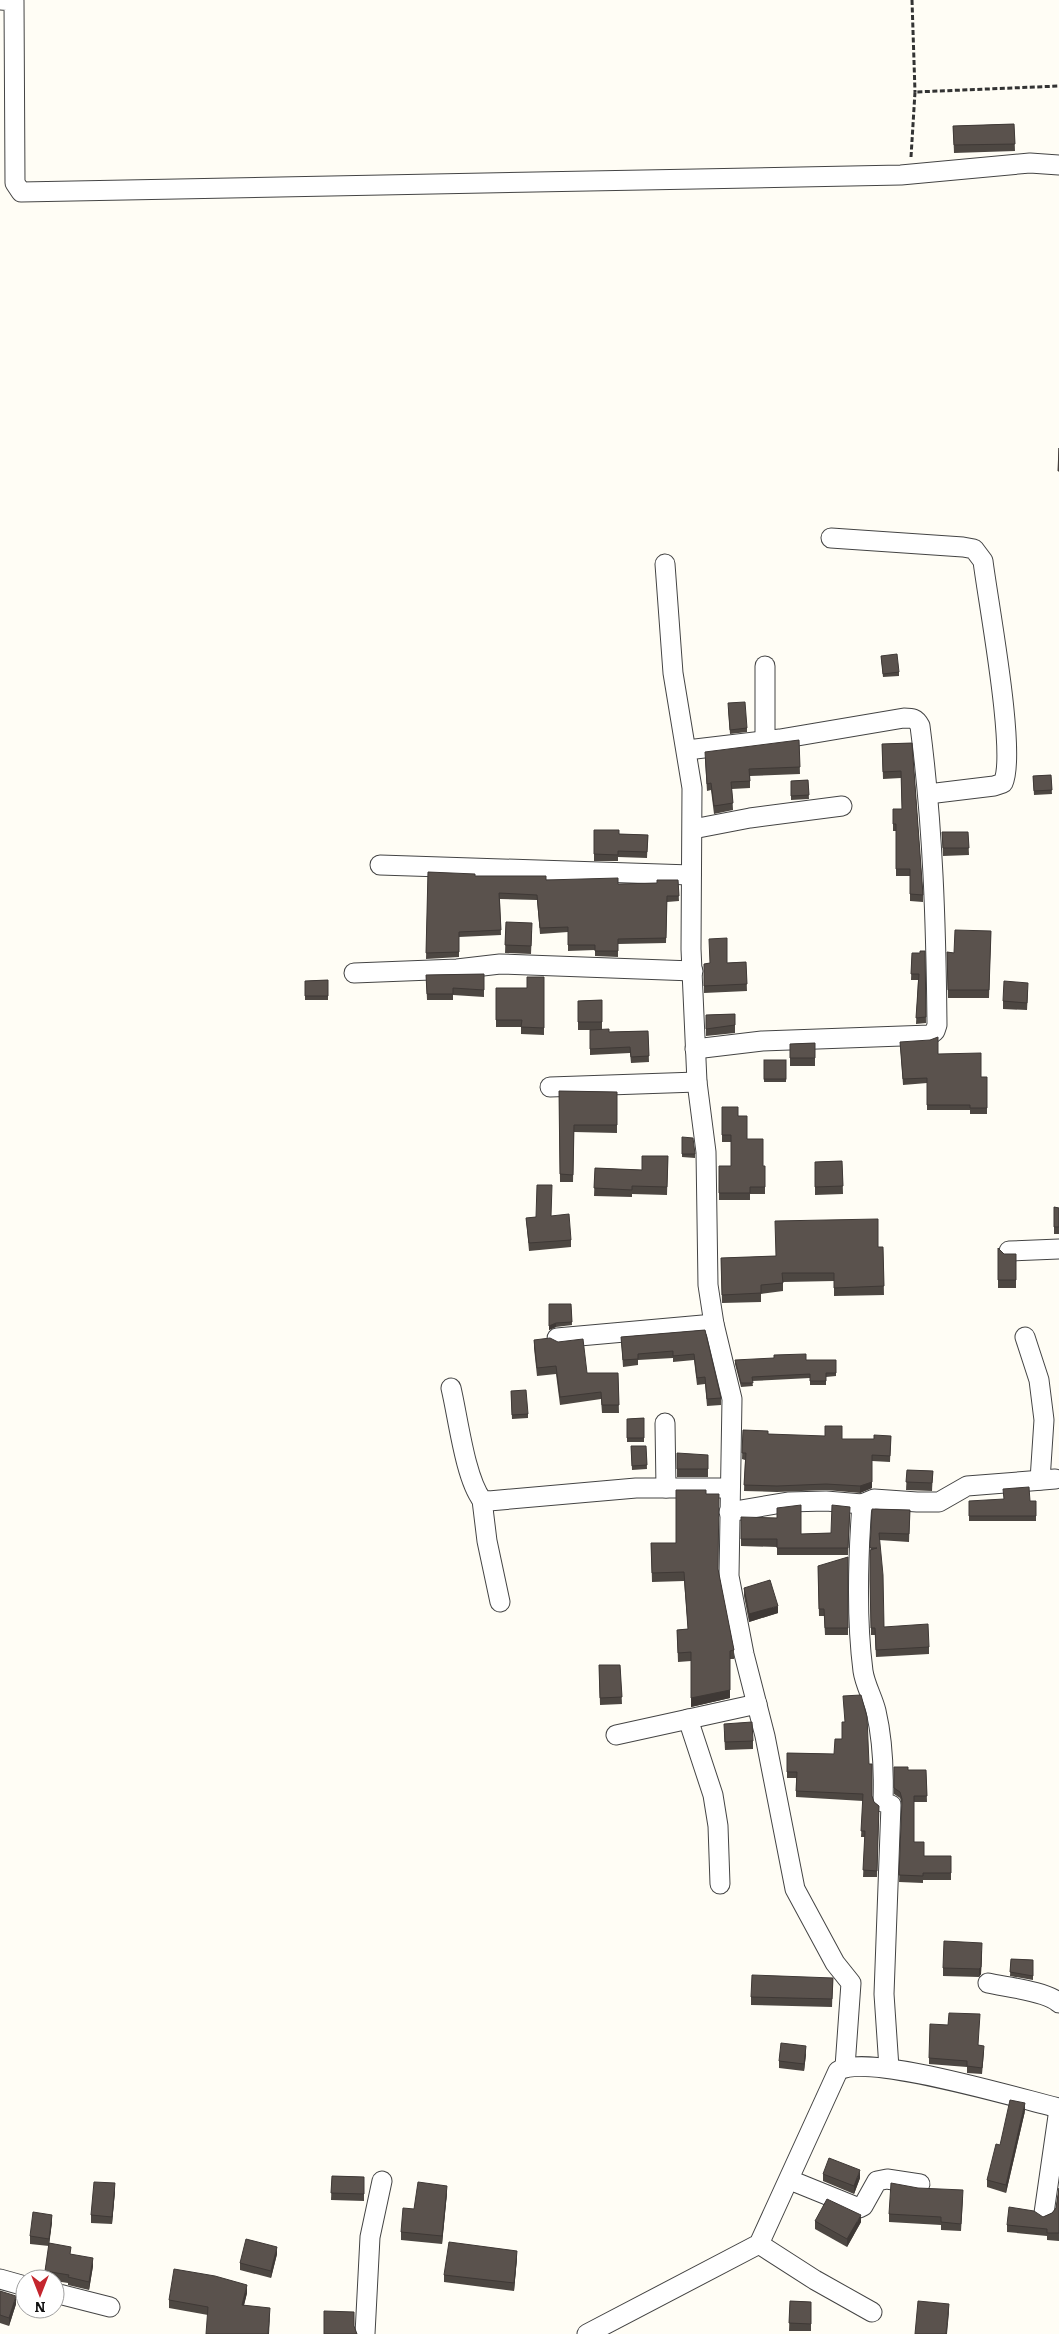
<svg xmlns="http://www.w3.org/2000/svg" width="1059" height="2334" font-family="Bitter,serif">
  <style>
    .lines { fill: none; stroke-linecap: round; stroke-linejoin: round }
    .street-casing { stroke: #444; stroke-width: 21 }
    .path { stroke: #333; stroke-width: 3; stroke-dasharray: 5 2.5; stroke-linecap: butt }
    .street { stroke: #fff; stroke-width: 19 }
    .wall { fill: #4d4742 }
    .shaded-wall { fill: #3f3936 }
    .building { fill: #5a524d; stroke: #3f3936 }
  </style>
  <rect width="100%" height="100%" fill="#fffdf5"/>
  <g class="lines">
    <defs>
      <g id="street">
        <path d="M0,0L14,1L15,183L21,192L901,175L1030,163L1059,165"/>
        <path d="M831,538L963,547L974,549L983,561C988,602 1017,754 1003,783L994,786L928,794"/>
        <path d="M665,564L673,673L692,788L691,949L697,1082L706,1152L708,1285L714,1324L732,1399L729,1576L744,1654L765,1736L795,1889L835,1963L851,1983L845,2067"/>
        <path d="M765,666V741"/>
        <path d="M687,750L780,739L904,718C912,718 916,718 920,726C933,825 936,925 937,1025L935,1031L930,1035L762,1041L695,1049"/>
        <path d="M693,829L750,818L842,806"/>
        <path d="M380,865L691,875"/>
        <path d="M354,973L457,969L500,964L693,971"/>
        <path d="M550,1087L697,1082"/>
        <path d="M1009,1251L1059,1249"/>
        <path d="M1025,1337L1039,1380L1044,1420L1040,1480"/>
        <path d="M557,1338L714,1324"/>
        <path d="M451,1388C458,1417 465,1478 482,1500L489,1501L636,1488H729"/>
        <path d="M665,1423L666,1488"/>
        <path d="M482,1500L487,1541L500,1602"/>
        <path d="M729,1512L788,1502L826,1501L862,1504"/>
        <path d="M688,1719L713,1795L718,1826L720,1884"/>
        <path d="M616,1735L757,1704"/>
        <path d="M988,1983C1005,1987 1047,1991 1059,2003"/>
        <path d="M889,2068L884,1994L891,1805L883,1802C884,1772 883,1741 876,1711C873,1698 865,1685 863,1671C856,1617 858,1558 862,1504L874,1499L917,1502H939L967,1486L1055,1479"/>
        <path d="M790,2180L859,2208L863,2206L877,2181L887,2179L920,2184"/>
        <path d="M1044,2213L1059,2109"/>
        <path d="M759,2244L815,2280L872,2312"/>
        <path d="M0,2279L25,2286"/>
        <path d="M55,2293L110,2307"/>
        <path d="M365,2334L370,2237L382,2181"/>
        <path d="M587,2334L759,2244L838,2071C865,2052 1021,2099 1059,2108"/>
      </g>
    </defs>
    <use href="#street" class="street-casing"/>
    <g class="path">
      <path d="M912,0L915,92"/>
      <path d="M911,157L915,92L1059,86"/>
    </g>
    <use href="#street" class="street"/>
  </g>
  <g class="wall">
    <path d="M1014,124L1015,151L954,153L953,126Z"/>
    <path d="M881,656L899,672V676L883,677Z"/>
    <path d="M728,707L747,728V732L730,734Z"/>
    <path d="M799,740L800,774L750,776V788L732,789L733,810L714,814L711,790L707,791L705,759Z"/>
    <path d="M912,743L923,895V902L910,901V876H896V831H893V809H902L901,778L883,779L882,744Z"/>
    <path d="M1051,775L1052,794L1034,795L1033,776Z"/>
    <path d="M808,780L809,799L791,800V781Z"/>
    <path d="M594,830L619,834L648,835L647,858L618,857V861H594Z"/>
    <path d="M942,832H968L969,855L943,856Z"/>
    <path d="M428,872L475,876L618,884L657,883L678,880L679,901L667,902L666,943L618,944V957L595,956V950L568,951V932L540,934L537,900L500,899L501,935L459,937V957L426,959Z"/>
    <path d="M506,922L532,931L531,954L505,953Z"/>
    <path d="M991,931L989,998H948L947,952L954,953Z"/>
    <path d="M925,951L926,1023L916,1024L918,980H911L912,953H920Z"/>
    <path d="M746,962L747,991L704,993V964Z"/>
    <path d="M484,974V997L453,995V1000H427L426,975Z"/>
    <path d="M544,977V1035L521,1034V1027H496V988H527Z"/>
    <path d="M328,980V1000H305V981Z"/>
    <path d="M1028,990L1027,1010L1003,1009V1001Z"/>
    <path d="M602,1000V1030H578V1001Z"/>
    <path d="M735,1014V1033L706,1036V1015Z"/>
    <path d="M590,1030L609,1032L648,1031L649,1062L631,1063L630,1053L590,1055Z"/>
    <path d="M900,1042L938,1054L981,1077H987V1114H970V1110H927V1083L903,1085Z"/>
    <path d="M815,1043V1066H790V1044Z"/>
    <rect x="764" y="1060" width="22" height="22"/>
    <path d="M559,1091L617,1092V1133L574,1132L573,1182H560Z"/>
    <path d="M722,1107L738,1116L747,1139L763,1166H765V1194H750V1200H719V1166H731V1142H722Z"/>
    <path d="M682,1137L695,1154V1158L682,1157Z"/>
    <path d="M668,1156L667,1195L632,1194V1197L594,1196L595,1168L642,1170Z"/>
    <path d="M842,1161L843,1194L815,1195V1162Z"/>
    <path d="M1054,1207L1059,1208V1234H1054Z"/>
    <path d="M551,1216L571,1240V1247L529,1251L526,1218Z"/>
    <path d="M883,1247L884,1295L834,1296V1281L783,1282V1291L761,1294V1302L722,1303L721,1258L776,1256Z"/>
    <path d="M998,1248L1004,1254H1016V1288H998Z"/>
    <path d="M549,1304H571L572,1325L556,1327L549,1330Z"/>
    <path d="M705,1330L721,1398V1405L707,1406L705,1384L697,1385L694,1360L673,1362V1358L638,1360V1365L623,1367L621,1337Z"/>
    <path d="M534,1340L587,1373H618L619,1413H602L601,1399L560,1405L556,1374L537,1376L534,1348Z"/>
    <path d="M735,1360H836V1376L826,1377V1385H810V1378L752,1381L753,1386L741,1387L735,1364Z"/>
    <path d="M511,1391L528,1414V1418L512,1419Z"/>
    <path d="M644,1418V1442H627V1419Z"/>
    <path d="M743,1430L768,1434L842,1439H874L891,1436L890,1462L872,1461V1488L860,1493L826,1490L777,1492L744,1491L745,1460L742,1459Z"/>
    <path d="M631,1446H646L647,1469L632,1470Z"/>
    <path d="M677,1453L708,1462V1477H677Z"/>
    <path d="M907,1470L933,1471L932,1491L906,1490Z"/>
    <path d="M706,1494L718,1570L734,1650V1659H730V1698L691,1707V1661L678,1662L677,1630L688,1629L684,1581L652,1582L651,1543H676Z"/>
    <rect x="969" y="1501" width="67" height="20"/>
    <path d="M872,1509L910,1510L909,1542L879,1540L884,1627L929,1647V1654L876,1657L875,1635H871L870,1580Z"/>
    <path d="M850,1514L848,1555H777V1547L741,1546V1517L801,1534L831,1533Z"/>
    <path d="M818,1566L848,1628V1635H825L824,1616H819Z"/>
    <path d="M744,1588L778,1613L749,1622L744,1596Z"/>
    <path d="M599,1665H620L622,1704L600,1705Z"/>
    <path d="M724,1731L753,1741V1749L725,1750Z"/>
    <path d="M787,1753L834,1754L869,1764L872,1796L874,1802L879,1806L877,1877H863L865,1837H861L863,1801L796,1797V1778H787Z"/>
    <path d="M894,1767L908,1770H926L927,1802H914V1842L924,1856H951V1880H923V1883L899,1882L902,1805L900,1798L894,1794Z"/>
    <path d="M982,1951L981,1974L979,1977L943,1976V1968Z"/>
    <path d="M1011,1959L1033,1960V1980L1010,1976Z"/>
    <path d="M833,1978L832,2007L751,2005V1997Z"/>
    <path d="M979,2045L984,2052L982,2074L967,2073V2067L929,2064V2058Z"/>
    <path d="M806,2054L804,2071L779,2068V2061Z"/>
    <path d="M1025,2111L1006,2193L987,2187V2180Z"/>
    <path d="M823,2174L860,2178L854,2194L823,2181Z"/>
    <path d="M332,2176L364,2177V2201L331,2200Z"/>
    <path d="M1059,2188V2241L1047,2240V2236L1007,2232V2225L1043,2217L1052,2213L1056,2208Z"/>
    <path d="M115,2191L112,2224L91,2223V2215Z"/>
    <path d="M447,2193L442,2244L401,2240V2232L414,2209Z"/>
    <path d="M963,2197L961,2231L941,2230V2225L889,2222V2214Z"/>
    <path d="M815,2221L861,2222L847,2247L815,2229Z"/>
    <path d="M52,2222L49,2243L93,2266L89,2290L68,2285V2283L55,2281V2279H45V2271L49,2246L30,2244V2236Z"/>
    <path d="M277,2254L271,2278L240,2270V2263Z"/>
    <path d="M517,2258L514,2291L444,2282V2275Z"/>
    <path d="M0,2291L16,2304L9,2326L0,2323Z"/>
    <path d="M247,2293L244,2305L270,2316L208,2315L169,2308V2300Z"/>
    <path d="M790,2301L811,2302V2331H789Z"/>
  </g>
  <g class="shaded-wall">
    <path d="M556,1323V1327L549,1330V1326Z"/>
    <path d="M872,1455V1488L860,1493V1486Z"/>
    <path d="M778,1606V1613L749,1622V1614Z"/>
    <path d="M730,1690V1698L691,1707V1698Z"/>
    <path d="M982,1951L981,1974L979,1977V1969Z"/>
    <path d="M806,2046V2054L804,2071V2064Z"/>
    <path d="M1025,2103V2111L1006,2193V2185Z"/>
    <path d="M860,2170V2178L854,2194V2186Z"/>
    <path d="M115,2183V2191L112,2224V2217Z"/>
    <path d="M447,2186V2193L442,2244V2236Z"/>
    <path d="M52,2215V2222L49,2246V2239Z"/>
    <path d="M861,2215V2222L847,2247V2239Z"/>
    <path d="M277,2247V2254L271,2278V2271Z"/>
    <path d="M517,2251V2258L514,2291V2283Z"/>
    <path d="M93,2258V2266L89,2290V2282Z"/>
    <path d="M247,2285V2293L242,2313V2305Z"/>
    <path d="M16,2296V2304L9,2326V2318Z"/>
    <path d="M949,2304V2312L947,2334H946Z"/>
    <path d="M270,2308V2316L269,2334H268Z"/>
  </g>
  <g class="building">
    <path d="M1014,124L1015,144L954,145L953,126Z"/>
    <path d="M1059,448V471H1058Z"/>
    <path d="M897,654L899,672L883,674L881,656Z"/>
    <path d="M745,702L747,728L730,730L728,703Z"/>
    <path d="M799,740L800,767L749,769L750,781L731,782L733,803L714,806L711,783L707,784L705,752Z"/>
    <path d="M912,743L923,895L910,894V869H896V824H893V809H902L901,771L883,772L882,744Z"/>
    <path d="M1051,775L1052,790L1034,791L1033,776Z"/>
    <path d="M808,780L809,795L791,796V781Z"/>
    <path d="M594,830H619V834L648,835L647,852L618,851V855L594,854Z"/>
    <path d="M942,832H968L969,848H943Z"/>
    <path d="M428,872L475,874V876H546V880L618,878V884L657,883V880H678L679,896H667L666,938L618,939V951H595V945H568V927L540,928L537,895L499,893L501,930L459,932V952L426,953Z"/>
    <path d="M506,922L532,923L531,946L505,945Z"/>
    <path d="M955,930L991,931L989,990H948L947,952L954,953Z"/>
    <path d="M727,938V963L746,962L747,984L704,986V964L710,963L709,939Z"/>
    <path d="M920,951H925L926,1017L916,1018L919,974H911L912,953H920Z"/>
    <path d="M484,974V990L453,988V994H427L426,975Z"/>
    <path d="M527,977H544V1028L521,1027L522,1020H496V988H527Z"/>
    <path d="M328,980V996H305V981Z"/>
    <path d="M1004,981L1028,983L1027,1003L1003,1001Z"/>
    <path d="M602,1000V1022H578V1001Z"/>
    <path d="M735,1014V1025L706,1029V1015Z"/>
    <path d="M609,1029V1032L648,1031L649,1056L631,1057L630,1047L590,1049V1030Z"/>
    <path d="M938,1037V1054L981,1053V1077H987V1108H970V1105H927V1078L903,1079L900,1042L930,1040Z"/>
    <path d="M815,1043V1058H790V1044Z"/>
    <rect x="764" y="1060" width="22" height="19"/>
    <path d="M559,1091L617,1092V1125H574L573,1175L560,1174Z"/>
    <path d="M722,1107H738V1116H747V1139H763V1166H765V1187H750V1193H719V1166H731V1135H722Z"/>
    <path d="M682,1137L693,1138L695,1154H682Z"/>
    <path d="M642,1156H668L667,1187L632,1186V1190L594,1188L595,1168L642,1170Z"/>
    <path d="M842,1161L843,1186L815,1187V1162Z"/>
    <path d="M537,1185H552L551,1216L569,1214L571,1240L529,1243L526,1218L536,1217Z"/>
    <path d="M1054,1207L1059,1208V1227H1054Z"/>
    <path d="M878,1219V1247H883L884,1286L834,1288V1273H782L783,1283L761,1285V1293L722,1295L721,1258L776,1256L775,1221Z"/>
    <path d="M998,1248L1004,1254H1016V1280H998Z"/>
    <path d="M549,1304H571L572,1322L556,1323L549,1326Z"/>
    <path d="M705,1330L721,1398L707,1399L705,1377L697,1378L694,1354L673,1356V1351L638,1354V1359L623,1360L621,1337Z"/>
    <path d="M550,1338L558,1342L583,1339L587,1373H618L619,1405H602L601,1392L560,1397L556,1366L537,1368L534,1340Z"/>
    <path d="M806,1354V1360H836V1373H826V1381H810V1374L752,1377L753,1383H741L735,1360L774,1358V1355Z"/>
    <path d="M526,1390L528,1414L512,1415L511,1391Z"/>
    <path d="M644,1418V1438H627V1419Z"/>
    <path d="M825,1426H842V1439H874V1435L891,1436L890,1456L872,1455V1482L860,1486L826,1484L777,1486L744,1485L746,1453H742L743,1430L768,1431V1434L825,1436Z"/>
    <path d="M631,1446H646L647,1465L632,1466Z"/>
    <path d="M677,1453L708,1455V1469H677Z"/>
    <path d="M907,1470L933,1471L932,1483L906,1482Z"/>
    <path d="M1029,1487L1030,1501H1036V1516H969V1501L1004,1499L1003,1489Z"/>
    <path d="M676,1490H706V1494H719L718,1569L734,1650L730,1651V1690L691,1698V1652L678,1653L677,1630L688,1629L684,1572L652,1573L651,1543H676Z"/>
    <path d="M801,1505V1534L831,1533L832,1505L850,1507L848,1548H777V1539H741V1517L777,1518V1508Z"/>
    <path d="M872,1509L910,1510L909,1534L879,1533L883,1575L884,1627L928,1624L929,1647L876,1650L875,1628H871L870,1580V1550L877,1548H870Z"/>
    <path d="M848,1557V1628H825L824,1609H819L818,1566Z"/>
    <path d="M770,1580L778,1606L749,1614L744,1588Z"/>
    <path d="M599,1665H620L622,1697L600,1698Z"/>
    <path d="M861,1695L867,1717L869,1764H872V1796L874,1802L879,1806L877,1871L863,1870L865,1831H861L863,1794L796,1791L797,1772H787V1753L834,1754L835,1739H842V1722H845L843,1696Z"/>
    <path d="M752,1722L753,1741L725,1742L724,1724Z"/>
    <path d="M894,1767H908V1770H926L927,1796H914V1842H924V1856H951V1873H923V1876L899,1875L902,1799L900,1792L894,1788Z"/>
    <path d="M944,1941L982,1943L981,1967L979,1969L943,1968Z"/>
    <path d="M1011,1959L1033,1960V1976L1010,1972Z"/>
    <path d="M752,1975L833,1978L832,1999L751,1997Z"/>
    <path d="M949,2013L980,2014L978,2045L984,2046L982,2068L967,2066V2061L929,2058L930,2024L948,2025Z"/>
    <path d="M781,2043L806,2046L804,2064L779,2061Z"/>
    <path d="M1010,2100L1025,2103L1006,2185L987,2180L996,2144L1000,2145Z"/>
    <path d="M829,2158L860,2170L854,2186L823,2174Z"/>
    <path d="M332,2176L364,2177V2194L331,2193Z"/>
    <path d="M94,2182L115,2183L112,2217L91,2215Z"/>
    <path d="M418,2182L447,2186L442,2236L401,2232L403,2208L414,2209Z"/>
    <path d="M891,2183L918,2188L963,2190L961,2224L941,2222V2217L889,2214Z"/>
    <path d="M1059,2188V2233H1047V2229L1007,2225L1009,2207L1034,2211L1043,2217L1052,2213L1056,2208Z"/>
    <path d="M827,2199L861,2215L847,2239L815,2221Z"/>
    <path d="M33,2212L52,2215L49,2239L30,2236Z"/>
    <path d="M246,2239L277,2247L271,2271L240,2263Z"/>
    <path d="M449,2242L517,2251L514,2283L444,2275Z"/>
    <path d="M49,2243L71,2247L70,2254L93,2258L89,2282L68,2277L69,2275L45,2271Z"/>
    <path d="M174,2269L215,2276L247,2285L242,2305L270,2308L268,2334H206L208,2307L169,2300Z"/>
    <path d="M0,2291L16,2296L9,2318L0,2315Z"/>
    <path d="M790,2301L811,2302V2324L789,2323Z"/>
    <path d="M918,2301L949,2304L946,2334H915Z"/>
    <path d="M324,2311L354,2312V2326L357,2334H324Z"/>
  </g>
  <g transform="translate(40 2294) rotate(180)"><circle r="24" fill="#ffffff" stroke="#a0a0a0"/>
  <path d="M0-4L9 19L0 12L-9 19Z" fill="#c4262e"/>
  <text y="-8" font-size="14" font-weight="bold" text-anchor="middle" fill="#111111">N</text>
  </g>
</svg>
